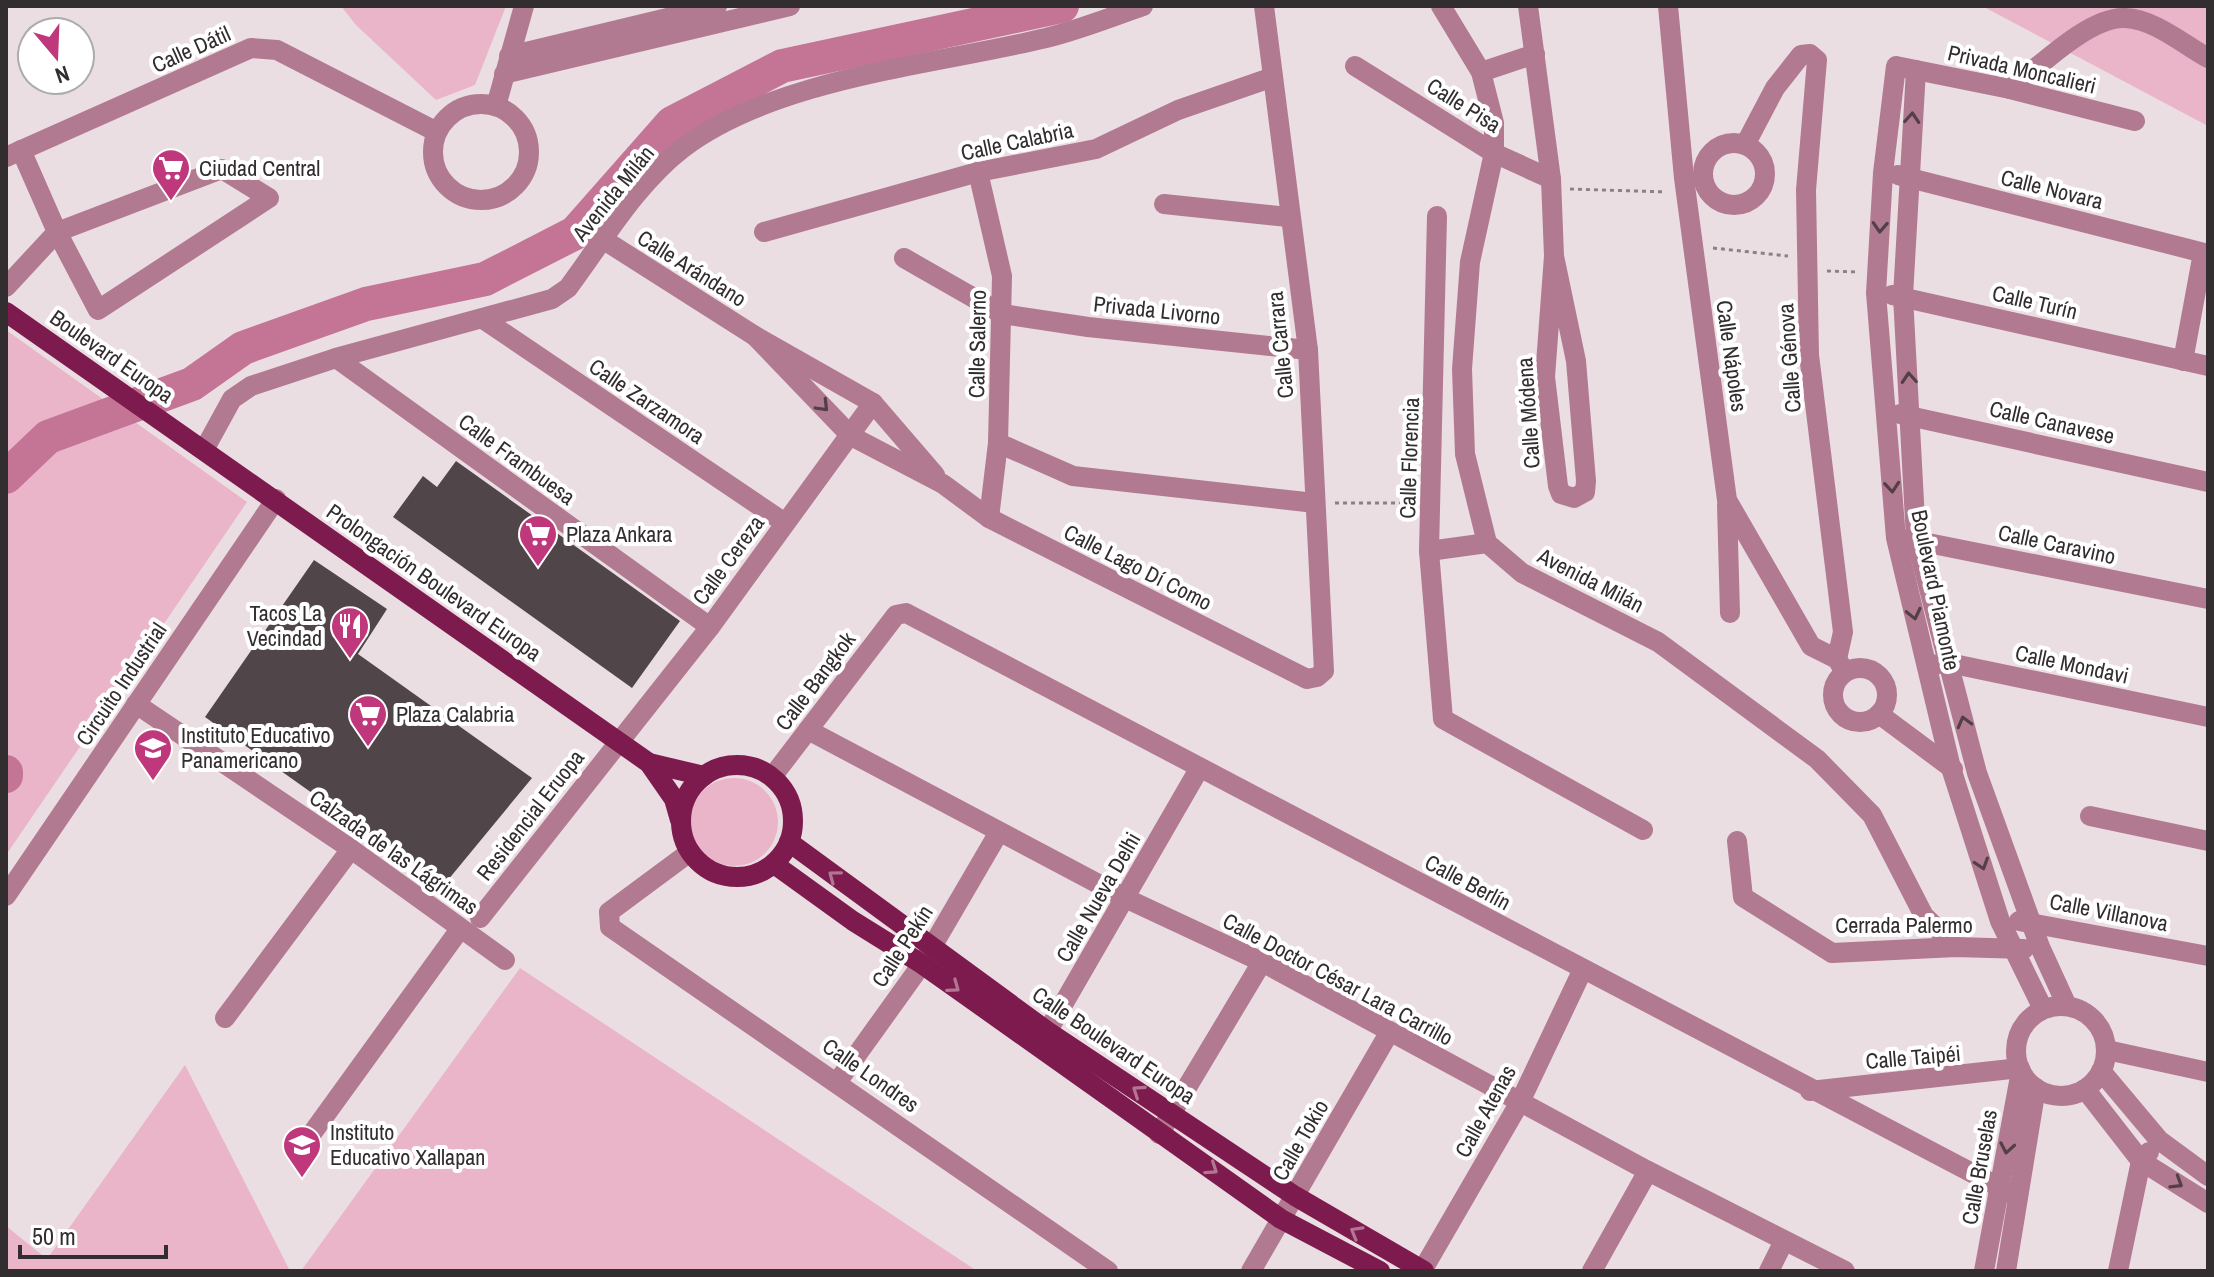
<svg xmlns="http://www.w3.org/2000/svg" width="2214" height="1277" font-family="'Archivo Narrow',sans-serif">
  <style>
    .green { fill: #eab4c9 }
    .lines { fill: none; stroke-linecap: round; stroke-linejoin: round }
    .river { stroke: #c47596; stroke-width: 34 }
    .building { fill: #504549 }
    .path { stroke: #8a8184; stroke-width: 3; stroke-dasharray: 4 4; stroke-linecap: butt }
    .minor { stroke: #b27a90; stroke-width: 20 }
    .major { stroke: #7e1b4e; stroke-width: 20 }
    .oneway { stroke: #524046 }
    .oneway2 { stroke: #b27695 }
    .labels { text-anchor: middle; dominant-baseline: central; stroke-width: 8; stroke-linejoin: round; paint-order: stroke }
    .street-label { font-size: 22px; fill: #322d2e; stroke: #fff }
    .poi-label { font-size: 22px; fill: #322d2e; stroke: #fff; text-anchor: start }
  </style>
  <rect width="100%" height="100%" fill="#ebdee2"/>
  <g class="green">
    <path d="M341,6H506L475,85L436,100L356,25Z"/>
    <path d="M1982,6H2208V126Z"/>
    <path d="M6,330L247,502L6,855Z"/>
    <circle cx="734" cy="822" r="44"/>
    <path d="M520,968L977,1271H301Z"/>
    <path d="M185,1065L290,1271H6V1226L47,1259Z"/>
  </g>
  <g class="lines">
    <g class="river">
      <path d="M6,477L48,437L192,384L243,348L366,304L485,279L575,233L672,123L782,66L1062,6"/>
      <path d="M6,772V776"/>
    </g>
  </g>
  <g class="building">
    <path d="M456,461L680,621L632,688L393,517L423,476L437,487Z"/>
    <path d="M314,560L387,609L358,654L532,778L443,886L205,717Z"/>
  </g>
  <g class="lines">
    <g class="path">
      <path d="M1570,189L1666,192"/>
      <path d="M1713,248L1788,256"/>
      <path d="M1827,271L1859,272"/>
      <path d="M1335,503H1411"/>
    </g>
    <g class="minor">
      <path d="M1441,6L1481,72L1494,123V153L1470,262L1462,369L1465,454L1487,543L1522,573L1658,642L1817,759L1872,815L1924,916L1956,947"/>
      <path d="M1528,6L1551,179L1554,256L1576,361L1586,481L1585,492L1574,498L1561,494L1558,486L1545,377L1554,256"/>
      <path d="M1668,6L1684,178L1727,500L1811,646L1837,659L1845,672"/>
      <path d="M509,56L717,6"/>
      <path d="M1355,66L1494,153L1551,179"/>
      <path d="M1916,70L1903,296L1916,539L1977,773L2040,947L2067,1006"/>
      <path d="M1481,72L1535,54"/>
      <path d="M504,74L790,6"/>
      <path d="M2010,89C2038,68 2089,16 2125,18C2154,19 2183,44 2208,58"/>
      <circle cx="481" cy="152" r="48"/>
      <path d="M496,106L524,6"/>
      <circle cx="1734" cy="174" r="31"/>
      <path d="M1745,145L1775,88L1801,55L1810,54L1817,60L1806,190L1809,355L1843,632L1837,659"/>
      <path d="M6,157L251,48L277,50L437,132"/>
      <path d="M222,169L269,198L98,310L57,232Z"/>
      <path d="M978,172L1002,276L998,443L989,518"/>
      <path d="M1898,175L2208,254"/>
      <path d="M1164,204L1288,217"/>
      <path d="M1437,216L1429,551L1443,719L1643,830"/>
      <path d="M764,232L978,172L1096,149L1178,110L1273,77"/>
      <path d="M604,240L755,336L873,403L935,475"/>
      <path d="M904,258L1002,314L1088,327L1308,350"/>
      <path d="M6,287L57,232L21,150"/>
      <path d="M1892,295L2208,366"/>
      <path d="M483,319L785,523"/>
      <path d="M755,336L851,436L943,484L989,518L1307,679L1317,677L1324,671L1308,350L1264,6"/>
      <path d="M336,358L710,627"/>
      <path d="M2183,361L2203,253"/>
      <path d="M1900,414L2208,482"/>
      <path d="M998,443L1073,476L1315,503"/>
      <path d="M204,450L232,399L251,386L336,358L552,299L568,288C603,241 636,184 683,148C776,78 933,65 1046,38C1079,30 1111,17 1143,6"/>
      <path d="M1727,505L1730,613"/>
      <path d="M1908,539L2208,599"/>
      <path d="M1429,551L1487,543"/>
      <path d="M1938,664L1949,663L2208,717"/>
      <circle cx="1860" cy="695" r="27"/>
      <path d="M136,704L351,849L505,960"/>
      <path d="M1879,714L1953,769"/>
      <path d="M808,730L1125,898L1262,962L1648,1171L1845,1271"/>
      <path d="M772,777L896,615L906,613L2018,1197"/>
      <path d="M2090,816L2208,841"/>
      <path d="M1737,841L1743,897L1832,953L1956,947L2024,949"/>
      <path d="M690,852L609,912L610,927L1108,1271"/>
      <path d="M6,896L276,499"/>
      <path d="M480,918L710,627L873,403"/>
      <path d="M2019,921L2208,956"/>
      <circle cx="2061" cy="1051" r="45"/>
      <path d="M2043,1009L2000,921L1951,768L1896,538L1876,293L1883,173L1896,66L2010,89L2135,121"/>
      <path d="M225,1018L351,849"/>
      <path d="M1039,1046L1199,769"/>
      <path d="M2107,1050L2208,1072"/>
      <path d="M2101,1071L2159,1140L2208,1176"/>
      <path d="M838,1081L922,964L999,832"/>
      <path d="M2085,1089L2141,1161L2208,1203"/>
      <path d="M1810,1091L2020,1068"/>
      <path d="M1159,1134L1262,962"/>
      <path d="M305,1143L460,929"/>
      <path d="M1251,1271L1389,1033"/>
      <path d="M1422,1271L1520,1102L1583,969"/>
      <path d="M1592,1271L1648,1171"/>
      <path d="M1769,1271L1784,1241"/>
      <path d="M1984,1271L2021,1071"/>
      <path d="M2006,1271L2036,1088"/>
      <path d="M2118,1271L2141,1161L2149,1152"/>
    </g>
    <g class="major">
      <path d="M6,312L649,763L674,799L680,820"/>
      <path d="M649,763L704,776"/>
      <circle cx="737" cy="821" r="56"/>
      <path d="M789,842L1047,1031L1295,1196L1424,1271"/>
      <path d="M774,864L853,921L922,964L1281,1219L1380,1271"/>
    </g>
  </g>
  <defs><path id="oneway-chevron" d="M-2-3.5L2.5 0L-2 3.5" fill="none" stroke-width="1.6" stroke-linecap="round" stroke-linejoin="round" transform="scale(2)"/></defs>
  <g class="oneway">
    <use href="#oneway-chevron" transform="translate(1912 118) rotate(-86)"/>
    <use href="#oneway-chevron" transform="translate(1880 227) rotate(93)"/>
    <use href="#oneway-chevron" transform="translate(1909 378) rotate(-94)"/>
    <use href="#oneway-chevron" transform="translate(823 406) rotate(46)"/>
    <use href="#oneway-chevron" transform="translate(1892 487) rotate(85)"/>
    <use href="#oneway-chevron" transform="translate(1914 614) rotate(77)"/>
    <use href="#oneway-chevron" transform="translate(1964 722) rotate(-105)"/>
    <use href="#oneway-chevron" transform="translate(1982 864) rotate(72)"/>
    <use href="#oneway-chevron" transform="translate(2007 1148) rotate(100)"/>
    <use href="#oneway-chevron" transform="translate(2177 1183) rotate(32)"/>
  </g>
  <g class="oneway2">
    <use href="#oneway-chevron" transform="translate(834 876) rotate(-143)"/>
    <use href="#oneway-chevron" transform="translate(954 987) rotate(36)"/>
    <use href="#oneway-chevron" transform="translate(1138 1091) rotate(-146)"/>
    <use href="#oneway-chevron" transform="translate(1212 1169) rotate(34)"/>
    <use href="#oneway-chevron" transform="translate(1356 1232) rotate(-150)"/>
  </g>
  <defs>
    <symbol id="supermarket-pin" viewBox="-11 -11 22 30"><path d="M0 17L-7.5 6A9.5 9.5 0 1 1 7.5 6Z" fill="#be387b" stroke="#fff"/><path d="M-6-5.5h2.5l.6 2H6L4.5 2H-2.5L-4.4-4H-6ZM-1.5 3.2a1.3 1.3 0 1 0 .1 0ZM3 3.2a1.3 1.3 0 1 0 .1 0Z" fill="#fff"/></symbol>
    <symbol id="restaurant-pin" viewBox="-11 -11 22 30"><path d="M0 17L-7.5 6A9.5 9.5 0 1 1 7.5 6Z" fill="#be387b" stroke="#fff"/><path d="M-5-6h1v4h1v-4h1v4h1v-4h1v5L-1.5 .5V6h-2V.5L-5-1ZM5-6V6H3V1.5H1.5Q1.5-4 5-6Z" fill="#fff"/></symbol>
    <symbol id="school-pin" viewBox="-11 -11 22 30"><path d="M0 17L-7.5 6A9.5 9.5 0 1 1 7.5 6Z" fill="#be387b" stroke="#fff"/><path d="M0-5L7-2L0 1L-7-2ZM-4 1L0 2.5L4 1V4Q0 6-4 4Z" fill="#fff"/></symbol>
  </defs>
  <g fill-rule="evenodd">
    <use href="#supermarket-pin" x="149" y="146" width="44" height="60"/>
    <use href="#supermarket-pin" x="516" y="512" width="44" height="60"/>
    <use href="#restaurant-pin" x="328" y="604" width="44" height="60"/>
    <use href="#supermarket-pin" x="346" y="692" width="44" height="60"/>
    <use href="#school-pin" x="131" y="726" width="44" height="60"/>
    <use href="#school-pin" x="280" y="1123" width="44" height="60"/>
  </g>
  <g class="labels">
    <g class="street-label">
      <text transform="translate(191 49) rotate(-24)">Calle Dátil</text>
      <text transform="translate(2022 69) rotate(13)">Privada Moncalieri</text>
      <text transform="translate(1464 105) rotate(32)">Calle Pisa</text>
      <text transform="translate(1017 141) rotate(-12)">Calle Calabria</text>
      <text transform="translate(2052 189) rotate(14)">Calle Novara</text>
      <text transform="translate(613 193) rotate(-51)">Avenida Milán</text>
      <text transform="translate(692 268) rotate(32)">Calle Arándano</text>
      <text transform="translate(2035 302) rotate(13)">Calle Turín</text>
      <text transform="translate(1157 310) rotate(6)">Privada Livorno</text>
      <text transform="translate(977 344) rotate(-89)">Calle Salerno</text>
      <text transform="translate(1280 345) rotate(-96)">Calle Carrara</text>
      <text transform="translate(112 356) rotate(35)">Boulevard Europa</text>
      <text transform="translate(1732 356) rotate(82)">Calle Nápoles</text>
      <text transform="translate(1789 358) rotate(-94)">Calle Génova</text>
      <text transform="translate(647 401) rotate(34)">Calle Zarzamora</text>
      <text transform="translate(1528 413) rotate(-94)">Calle Módena</text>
      <text transform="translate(2052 422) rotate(13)">Calle Canavese</text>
      <text transform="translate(1409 458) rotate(-88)">Calle Florencia</text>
      <text transform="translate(517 459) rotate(36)">Calle Frambuesa</text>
      <text transform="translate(2057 544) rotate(12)">Calle Caravino</text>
      <text transform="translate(728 560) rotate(-54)">Calle Cereza</text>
      <text transform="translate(1138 567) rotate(27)">Calle Lago Dí Como</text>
      <text transform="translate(1591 580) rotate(27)">Avenida Milán</text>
      <text transform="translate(434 582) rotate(35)">Prolongación Boulevard Europa</text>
      <text transform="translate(1936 590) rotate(78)">Boulevard Piamonte</text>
      <text transform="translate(2072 664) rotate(12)">Calle Mondavi</text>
      <text transform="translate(815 681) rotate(-53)">Calle Bangkok</text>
      <text transform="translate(121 684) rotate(-56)">Circuito Industrial</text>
      <text transform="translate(530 815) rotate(-52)">Residencial Eruopa</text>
      <text transform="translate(394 852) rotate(35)">Calzada de las Lágrimas</text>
      <text transform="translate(1468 882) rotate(28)">Calle Berlín</text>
      <text transform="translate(1098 897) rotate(-60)">Calle Nueva Delhi</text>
      <text transform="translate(2109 912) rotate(11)">Calle Villanova</text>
      <text x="1904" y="925">Cerrada Palermo</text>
      <text transform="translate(902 946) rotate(-57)">Calle Pekín</text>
      <text transform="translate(1338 979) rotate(28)">Calle Doctor César Lara Carrillo</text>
      <text transform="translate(1114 1045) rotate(34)">Calle Boulevard Europa</text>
      <text transform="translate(1913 1057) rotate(-5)">Calle Taipéi</text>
      <text transform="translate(871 1075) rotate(35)">Calle Londres</text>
      <text transform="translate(1485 1111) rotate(-61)">Calle Atenas</text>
      <text transform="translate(1300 1140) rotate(-60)">Calle Tokio</text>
      <text transform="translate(1979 1167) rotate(-80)">Calle Bruselas</text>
    </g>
    <g class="poi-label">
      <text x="199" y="168">Ciudad Central</text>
      <text x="566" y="534">Plaza Ankara</text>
      <text x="322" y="613" text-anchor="end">Tacos La<tspan x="322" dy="25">Vecindad</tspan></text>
      <text x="396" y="714">Plaza Calabria</text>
      <text x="181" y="735">Instituto Educativo<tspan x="181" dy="25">Panamericano</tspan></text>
      <text x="330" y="1132">Instituto<tspan x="330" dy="25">Educativo Xallapan</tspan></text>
    </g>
  </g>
  <rect width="2214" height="1277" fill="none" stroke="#322d2e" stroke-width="16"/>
  <g transform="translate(56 56) rotate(161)"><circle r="38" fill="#ffffff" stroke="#adabab" stroke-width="2"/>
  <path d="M0-6L14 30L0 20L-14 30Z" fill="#be387b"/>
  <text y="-12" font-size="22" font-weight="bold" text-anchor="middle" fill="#322d2e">N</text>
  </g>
  <path d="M20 1245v12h146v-12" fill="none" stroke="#322d2e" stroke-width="4"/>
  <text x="32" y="1245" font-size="24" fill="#322d2e" stroke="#ffffff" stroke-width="6" paint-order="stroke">50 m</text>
</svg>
